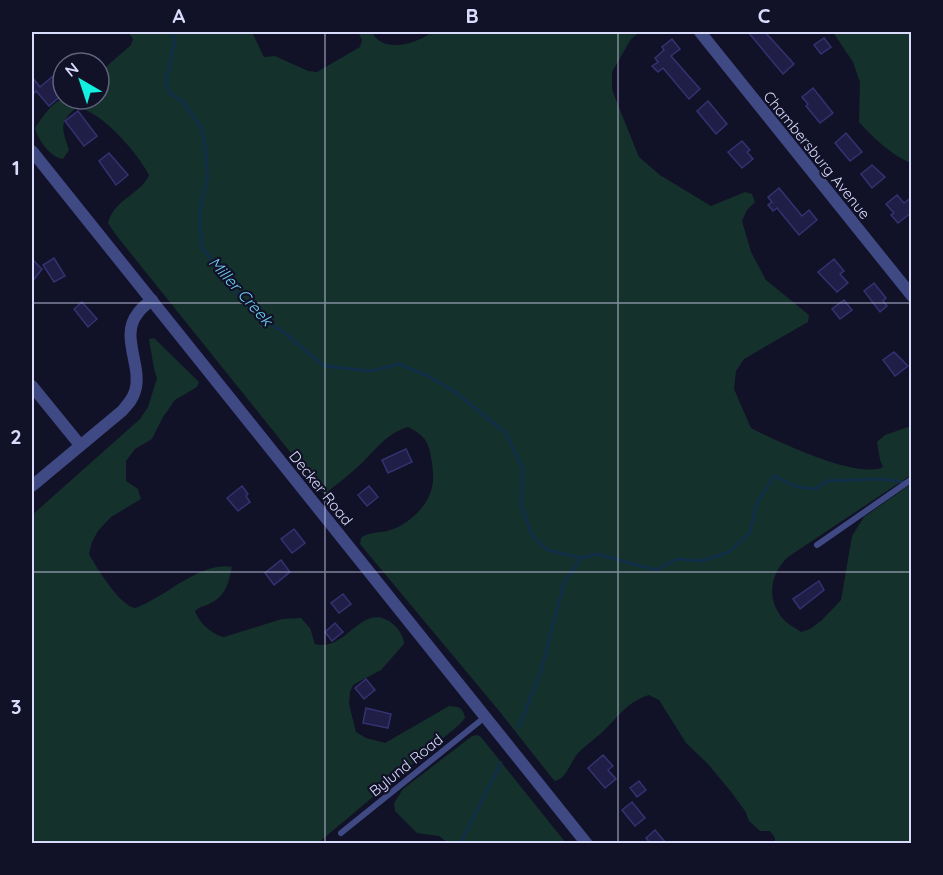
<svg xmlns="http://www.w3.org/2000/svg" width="943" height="875" font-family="Quicksand,sans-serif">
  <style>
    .green { fill: #15312b }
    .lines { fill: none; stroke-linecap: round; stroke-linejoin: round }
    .stream { stroke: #102e47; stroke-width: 3 }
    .building { fill: #201e47; stroke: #343271; stroke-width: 1.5 }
    .service { stroke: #3f4983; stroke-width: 6 }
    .minor { stroke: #3f4983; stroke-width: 12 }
    .tertiary { stroke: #3f4983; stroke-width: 12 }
    .grid { fill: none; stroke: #dadcfd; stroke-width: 1.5; stroke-opacity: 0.55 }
    .labels { text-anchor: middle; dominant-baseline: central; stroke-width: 4.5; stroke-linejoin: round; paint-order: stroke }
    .street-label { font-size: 15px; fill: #dadcfd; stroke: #111127 }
    .water-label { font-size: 16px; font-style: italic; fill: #6ecff6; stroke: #111127 }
    .neatline { fill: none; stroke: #dadcfd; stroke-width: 2 }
    .grid-label { font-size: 20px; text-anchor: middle; font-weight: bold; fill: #dadcfd }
  </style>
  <rect width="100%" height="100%" fill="#111127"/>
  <g class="green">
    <path d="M128,32H252L264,57L275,56L308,71L317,72L360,47L362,40L358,32H372C382,54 417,44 432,32H640L631,39L612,72V89L618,105L639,157L660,175L711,206L745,192L752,194L755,202L747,210L742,221L751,252L766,280L809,315L808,322L744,359L736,371L734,389L751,428C776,441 858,480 883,467L880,460L877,442L885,435L911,426V475L788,557C769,575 766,601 785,621C789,625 796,628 801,632L810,629L822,620L841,600L852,536L864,517L911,484V841L903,844L775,843V838L770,831H760L749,821L745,811L732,793L708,764L686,743L659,700L649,695C624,703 617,720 599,735C592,741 584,747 578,753C570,762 567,779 555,781L552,778L500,712L360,544L361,538C367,532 378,533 387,531C407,526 428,507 432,487C434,480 433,471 432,463C429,443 427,437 408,427C387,433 375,450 360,465C349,475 337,484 326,493H323L116,235L108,223C114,199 141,194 149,175C137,152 102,112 77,107C58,123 62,128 69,150L63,159C50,157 38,140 35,128C41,119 52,102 63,99C73,96 89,99 99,99V73L131,45L133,39Z"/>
    <path d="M833,32H911V163C894,157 871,136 859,122L860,82L853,62Z"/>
    <path d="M154,338L199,382L197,387L175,400L163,417L152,439L135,449L126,461V481L138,489L141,499L111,517L98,531L92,542L89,554C97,568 119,605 135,608C165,598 200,561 232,567C229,581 226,595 213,602C207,606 200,606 195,611C199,623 213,635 224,637L282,619L301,618L310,628L315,644C347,653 362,599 393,624C399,629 404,637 404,644L381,670L353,685L350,692L349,704L356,732L366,738L385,743L449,706C459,707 463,707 465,718L459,725L318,843H32V515L140,419L148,407L157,378L154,369L149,339Z"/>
    <path d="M477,735L481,737L566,843H448L439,836L417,833L395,811L394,803L403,789L472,736Z"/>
  </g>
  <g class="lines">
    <g class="stream">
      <path d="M170,32L175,40L166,82L168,88L170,93L183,102L201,127L205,147L208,176L200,207L201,246L239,296L262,319L285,333L324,366L371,371L399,364L430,377L455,392L506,433L523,469L521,504L532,535L547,550L581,558L597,554L656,570L677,559L701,561L729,552L750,533L756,505L774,476L797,487L816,489L826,481L879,479L912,483"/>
      <path d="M519,727L541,671L564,583L581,558"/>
      <path d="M460,844L501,763"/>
    </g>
  </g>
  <g class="building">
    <path d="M748,32H765L794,64L783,74Z"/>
    <path d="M824,38L831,47L821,54L814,45Z"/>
    <path d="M672,39L680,49L671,56L700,89L689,99L663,68L658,72L652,66L658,62L655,58L664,50L662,47Z"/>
    <path d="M53,76L63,88V94L49,106L36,91L32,96V77L40,87Z"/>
    <path d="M813,88L833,113L820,123L806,106L808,104L802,97Z"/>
    <path d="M708,101L727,124L716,134L697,111Z"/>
    <path d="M78,111L97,136L84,146L65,121Z"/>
    <path d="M846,133L862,152L850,161L835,143Z"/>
    <path d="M742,141L750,150L747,152L753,159L742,168L728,152Z"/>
    <path d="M109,153L128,175L116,185L99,161Z"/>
    <path d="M872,165L885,177L872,188L861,174Z"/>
    <path d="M779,188L802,216L809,210L817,220L799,235L777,208L773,211L768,205L772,202L768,197Z"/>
    <path d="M897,195L904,203L912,197V212L898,223L891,215L894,213L886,204Z"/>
    <path d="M54,258L65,276L54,282L43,265Z"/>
    <path d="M32,259L42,269L32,282Z"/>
    <path d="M834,259L844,271L840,274L848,283L837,292L818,272Z"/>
    <path d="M874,283L886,298L883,301L887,306L880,312L864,291Z"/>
    <path d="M844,300L852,310L840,319L832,309Z"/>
    <path d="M82,302L97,319L88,327L74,309Z"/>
    <path d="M894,352L908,366L895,376L883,360Z"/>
    <path d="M406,449L412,462L388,473L382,460Z"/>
    <path d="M242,486L248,494L246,496L250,502L238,511L227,498Z"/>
    <path d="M369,486L378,497L367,506L358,495Z"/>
    <path d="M294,529L305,543L292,553L281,539Z"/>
    <path d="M281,560L290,572L274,585L265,573Z"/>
    <path d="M819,581L824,590L800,609L793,599Z"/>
    <path d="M343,594L351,604L339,613L331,603Z"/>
    <path d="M335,623L343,632L332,641L325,632Z"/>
    <path d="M366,679L375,690L364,699L355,688Z"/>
    <path d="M366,708L391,714L388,728L363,723Z"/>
    <path d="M603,755L613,766L608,770L616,779L605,788L588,768Z"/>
    <path d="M639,781L646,790L637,797L630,788Z"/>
    <path d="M632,802L645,818L635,826L622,810Z"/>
    <path d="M655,830L666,843H650L646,838Z"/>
  </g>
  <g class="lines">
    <g class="service">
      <path d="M817,545L912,479"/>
      <path d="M341,833L485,717"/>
    </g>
    <g class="minor">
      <path d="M700,32L912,296"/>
      <path d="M32,386L80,445"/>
      <path d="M32,486L122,411C128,404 133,399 135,391C143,366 119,336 138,313C141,308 147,304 152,300"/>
    </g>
    <path class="tertiary" d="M32,151L587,844"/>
  </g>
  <path class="grid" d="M325,32V844M618,32V844M32,303H912M32,572H912"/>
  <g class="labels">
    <g class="street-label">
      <text transform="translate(817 155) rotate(51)">Chambersburg Avenue</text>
      <text transform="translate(321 488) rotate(51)">Decker Road</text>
      <text transform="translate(406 765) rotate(-39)">Bylund Road</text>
    </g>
    <g class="water-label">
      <text transform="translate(241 291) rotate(48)">Miller Creek</text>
    </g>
  </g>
  <rect width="943" height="875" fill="none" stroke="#111127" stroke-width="66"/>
  <g transform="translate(81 81) rotate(321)"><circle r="28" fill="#111127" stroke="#61627d" stroke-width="1.5"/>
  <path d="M0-4.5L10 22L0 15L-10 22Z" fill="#12f1e0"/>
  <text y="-9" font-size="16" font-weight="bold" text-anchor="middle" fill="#dadcfd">N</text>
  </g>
  <rect x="33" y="33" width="877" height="809" class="neatline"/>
  <g class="grid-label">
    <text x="179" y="23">A</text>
    <text x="472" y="23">B</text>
    <text x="764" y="23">C</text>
    <text x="16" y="175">1</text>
    <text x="16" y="444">2</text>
    <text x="16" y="714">3</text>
  </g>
</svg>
